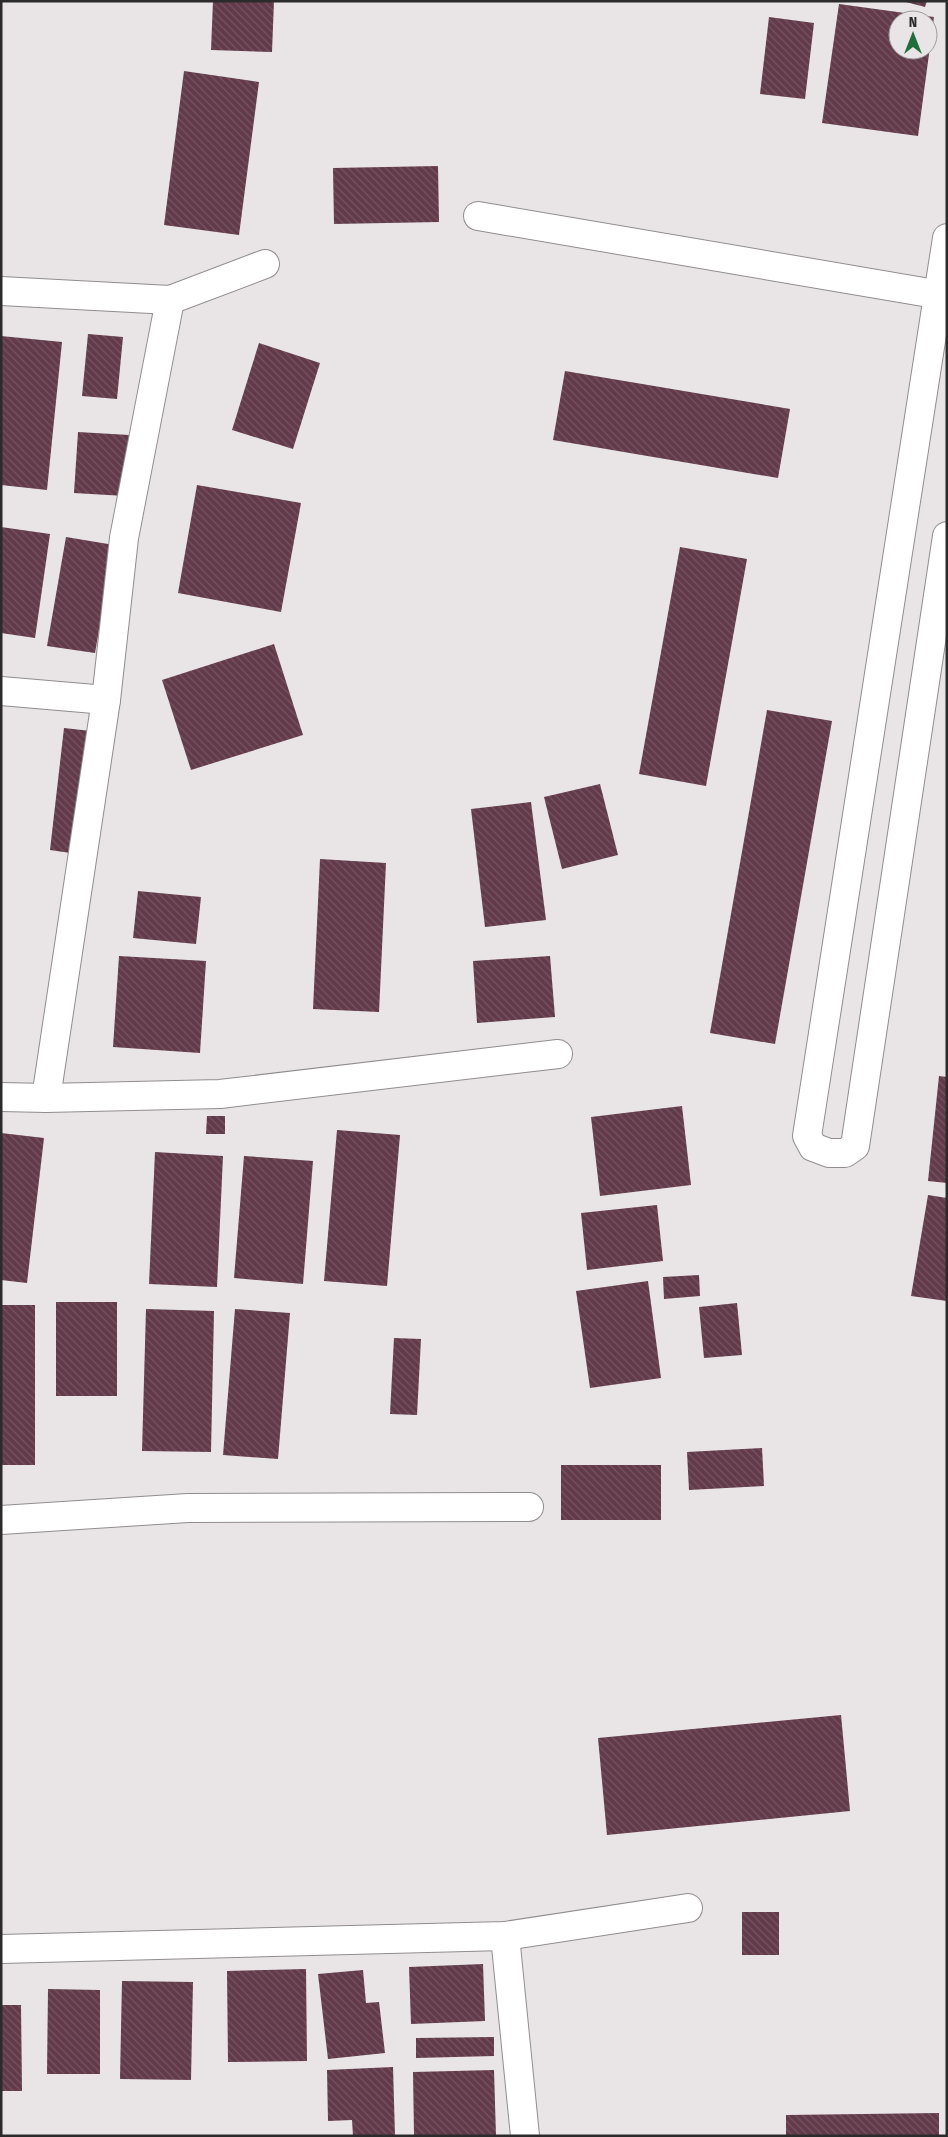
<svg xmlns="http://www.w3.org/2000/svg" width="948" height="2137" font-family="'Fira Sans Condensed',sans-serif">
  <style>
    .building { fill: url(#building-back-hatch); fill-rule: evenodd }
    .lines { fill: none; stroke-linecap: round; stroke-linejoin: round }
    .minor-casing { stroke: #918d8e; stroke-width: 30 }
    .minor { stroke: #fff; stroke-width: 28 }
  </style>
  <defs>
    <pattern id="building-back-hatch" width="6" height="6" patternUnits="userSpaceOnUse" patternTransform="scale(1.25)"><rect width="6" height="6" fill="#623a49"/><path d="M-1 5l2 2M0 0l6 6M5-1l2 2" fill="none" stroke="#755561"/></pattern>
  </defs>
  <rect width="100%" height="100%" fill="#e9e5e6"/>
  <g class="building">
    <path d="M213,1H274L272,52L211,50Z"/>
    <path d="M902,1H927L925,7Z"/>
    <path d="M839,4L934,17L918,136L822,123ZM898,20H928V50H898Z"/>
    <path d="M769,17L814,23L805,99L760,94Z"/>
    <path d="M184,71L259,82L239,235L164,225Z"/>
    <path d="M438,166L439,222L334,224L333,168Z"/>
    <path d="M88,334L123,337L117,399L82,396Z"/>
    <path d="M1,336L62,342L47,490L1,485Z"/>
    <path d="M259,343L320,363L293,449L232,430Z"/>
    <path d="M565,371L790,409L778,478L553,440Z"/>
    <path d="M78,432L129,435L125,496L74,493Z"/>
    <path d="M197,485L301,503L281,612L178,593Z"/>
    <path d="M1,527L50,534L35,638L1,633Z"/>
    <path d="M66,537L114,545L95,653L47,646Z"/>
    <path d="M680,547L747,559L706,786L639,774Z"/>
    <path d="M274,644L303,735L191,770L162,680Z"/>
    <path d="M767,710L832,721L775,1044L710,1033Z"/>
    <path d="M64,728L91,731L77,854L50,850Z"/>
    <path d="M600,784L618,855L562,869L544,797Z"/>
    <path d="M531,802L546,920L485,927L471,809Z"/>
    <path d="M320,859L386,863L379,1012L313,1009Z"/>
    <path d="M138,891L201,897L196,944L133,938Z"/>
    <path d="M119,956L206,961L200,1053L113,1047Z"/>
    <path d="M550,956L555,1017L477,1023L473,961Z"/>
    <path d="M939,1076L947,1077V1183L928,1181Z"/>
    <path d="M682,1106L691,1185L600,1196L591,1117Z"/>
    <path d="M207,1116H225V1134H206Z"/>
    <path d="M337,1130L400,1135L387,1286L324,1281Z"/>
    <path d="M1,1133L44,1138L27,1283L1,1280Z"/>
    <path d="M155,1152L223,1156L217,1287L149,1284Z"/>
    <path d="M244,1156L313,1161L303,1284L234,1278Z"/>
    <path d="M928,1195L947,1198V1301L911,1296Z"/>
    <path d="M657,1205L663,1261L587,1270L581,1213Z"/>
    <path d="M699,1275L700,1296L664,1299L663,1277Z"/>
    <path d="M648,1281L661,1378L590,1388L576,1291Z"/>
    <rect x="56" y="1302" width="61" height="94"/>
    <path d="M737,1303L742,1355L704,1358L699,1307Z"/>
    <rect x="1" y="1305" width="34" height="160"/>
    <path d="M146,1309L214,1311L211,1452L142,1451Z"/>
    <path d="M235,1309L290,1313L278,1459L223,1455Z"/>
    <path d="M394,1338L421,1339L417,1415L390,1414Z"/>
    <path d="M762,1448L764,1486L689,1490L687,1452Z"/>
    <rect x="561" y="1465" width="100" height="55"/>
    <path d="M841,1715L850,1811L607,1835L598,1738Z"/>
    <rect x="742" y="1912" width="37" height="43"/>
    <path d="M483,1964L485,2021L411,2024L409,1967Z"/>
    <path d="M306,1969L307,2061L228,2062L227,1971Z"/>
    <path d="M363,1970L366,2003L379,2002L385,2053L328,2059L318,1974Z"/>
    <path d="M122,1981L193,1982L191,2080L120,2079Z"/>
    <path d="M48,1989L100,1990V2074H47Z"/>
    <path d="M1,2005H21L22,2091H1Z"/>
    <path d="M494,2037V2056L416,2058V2038Z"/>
    <path d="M393,2067L395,2136H353L352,2120L328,2121L327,2070Z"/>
    <path d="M494,2070L496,2136H414L413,2072Z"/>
    <path d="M939,2113V2136H786V2115Z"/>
  </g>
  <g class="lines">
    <defs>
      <g id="minor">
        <path d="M478,216L947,296"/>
        <path d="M947,238L807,1136L813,1147L829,1153H845L855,1146L947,536"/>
        <path d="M1,291L170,300L265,264"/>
        <path d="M1,691L106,700"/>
        <path d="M1,1097L46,1098L220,1094L558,1054"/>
        <path d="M46,1098L106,700L124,538L170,300"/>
        <path d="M1,1520L188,1508L529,1507"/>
        <path d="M505,1936L525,2136"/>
        <path d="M1,1949L505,1936L688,1908"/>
      </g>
    </defs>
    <use href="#minor" class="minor-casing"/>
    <use href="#minor" class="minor"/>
  </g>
  <rect width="948" height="2137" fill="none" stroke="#2c2b2b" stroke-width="5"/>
  <g transform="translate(913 35)"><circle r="24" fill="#e9e5e6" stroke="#9d9b9b"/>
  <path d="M0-4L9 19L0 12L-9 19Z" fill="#216d3c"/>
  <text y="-8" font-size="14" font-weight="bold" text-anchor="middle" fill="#2c2b2b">N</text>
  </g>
</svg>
